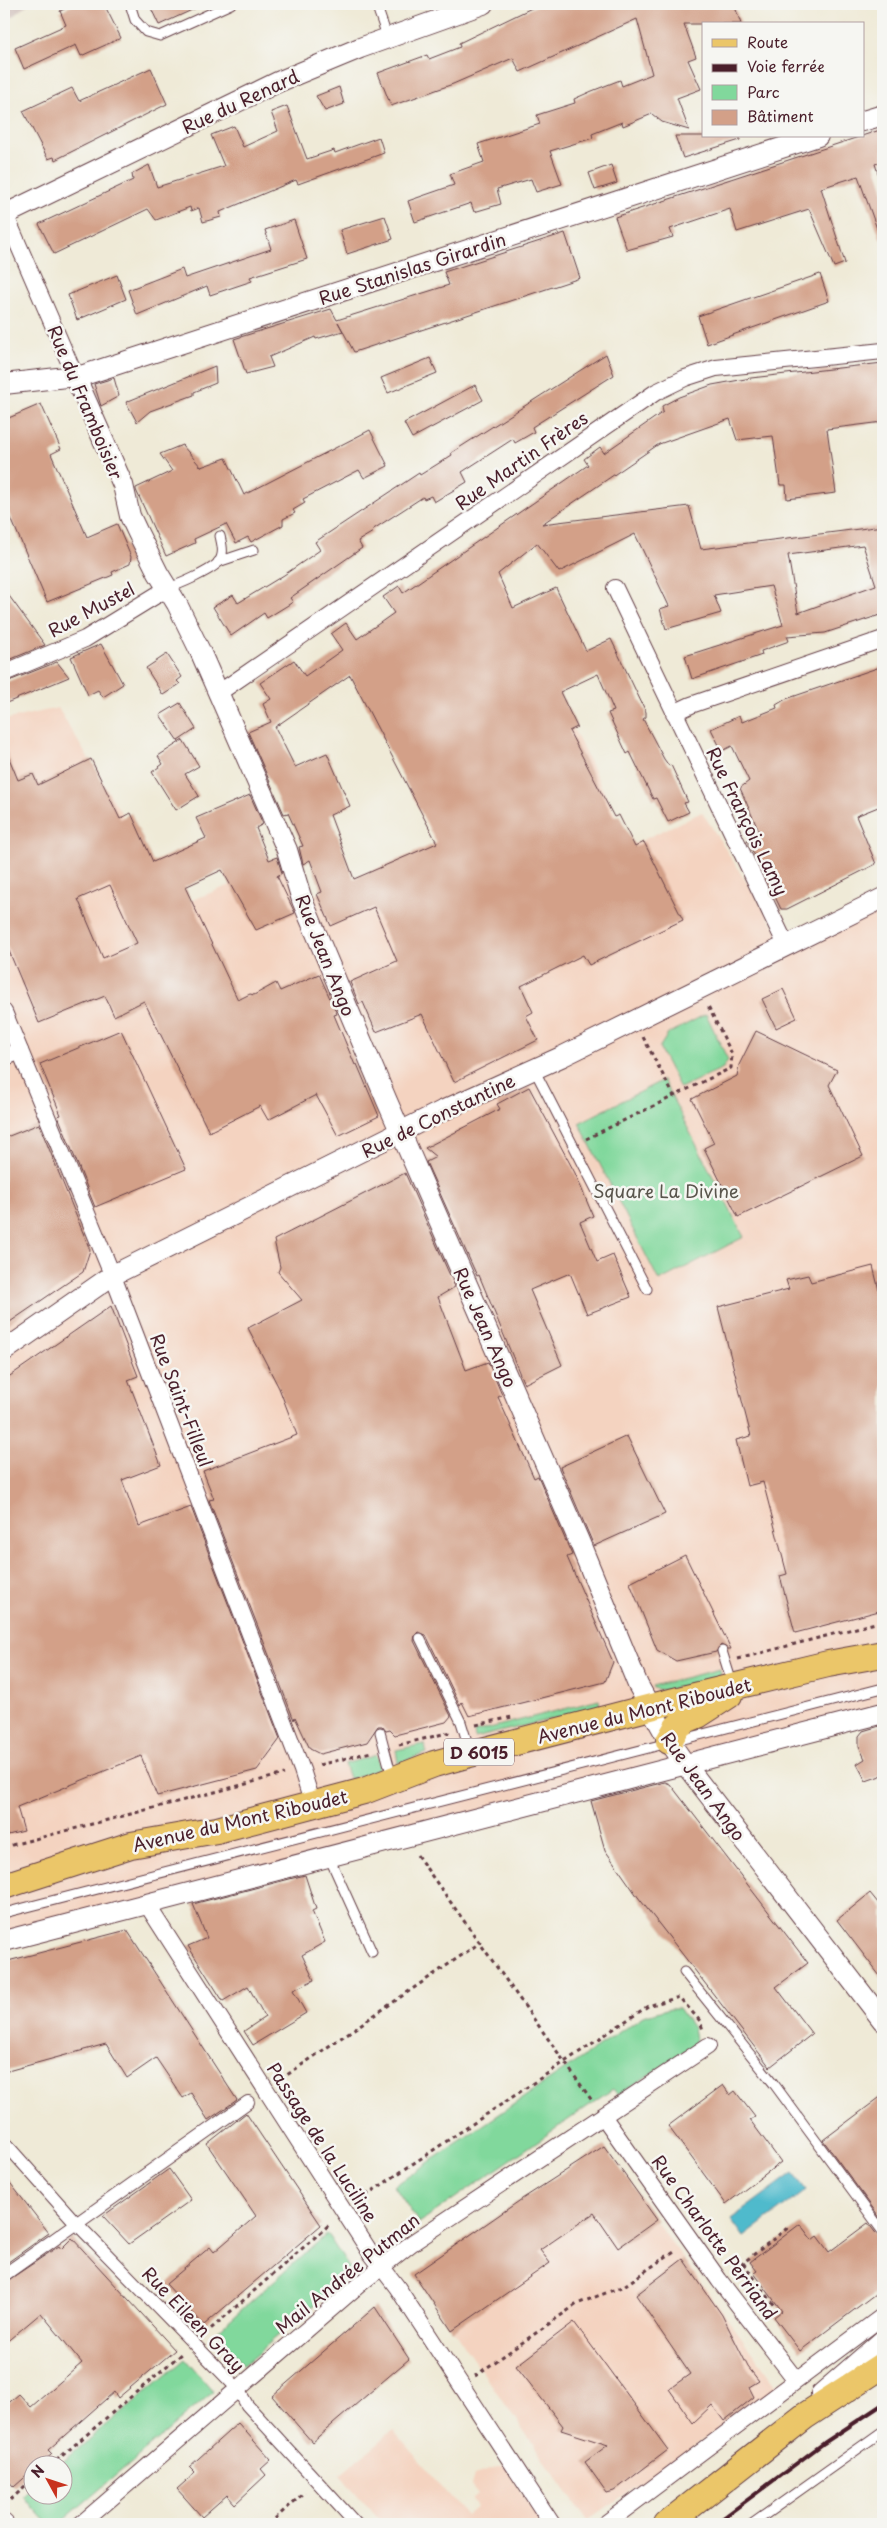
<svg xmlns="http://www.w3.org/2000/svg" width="887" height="2528" font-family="'Playpen Sans',sans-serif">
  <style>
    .built { fill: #f4d3c0 }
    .industrial { fill: #d0c0bc }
    .green { fill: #81d89c; stroke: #667c64 }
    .water { fill: #4fbacc; stroke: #4c6c7c }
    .building { fill: #d3a088; fill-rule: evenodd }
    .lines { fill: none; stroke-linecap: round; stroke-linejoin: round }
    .service-casing { stroke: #633d45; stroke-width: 11 }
    .pedestrian-casing { stroke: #633d45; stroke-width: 14 }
    .minor-casing { stroke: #633d45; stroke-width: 18 }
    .tertiary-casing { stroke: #633d45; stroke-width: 22 }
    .primary-casing { stroke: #633d45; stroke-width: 28 }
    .path { stroke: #633d45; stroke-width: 3; stroke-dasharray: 4 4; stroke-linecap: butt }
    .service { stroke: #fff; stroke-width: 9 }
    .pedestrian { stroke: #fff; stroke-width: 12 }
    .minor { stroke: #fff; stroke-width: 16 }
    .tertiary { stroke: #fff; stroke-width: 20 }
    .primary { stroke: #ebc669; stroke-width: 26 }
    .rail { stroke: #4a1f2b; stroke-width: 4 }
    .labels { text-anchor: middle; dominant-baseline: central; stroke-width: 5; stroke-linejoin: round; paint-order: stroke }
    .shield { fill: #f6f6f2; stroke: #7e6067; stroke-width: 1 }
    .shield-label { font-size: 16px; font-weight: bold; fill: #4a1f2b }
    .street-label { font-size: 18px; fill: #4a1f2b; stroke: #f6f6f2 }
    .park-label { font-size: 18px; fill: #5a564d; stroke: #f6f6f2 }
  </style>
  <rect width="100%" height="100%" fill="#f6f6f2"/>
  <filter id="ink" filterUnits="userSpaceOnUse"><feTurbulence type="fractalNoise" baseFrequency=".02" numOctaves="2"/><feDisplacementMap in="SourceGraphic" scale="10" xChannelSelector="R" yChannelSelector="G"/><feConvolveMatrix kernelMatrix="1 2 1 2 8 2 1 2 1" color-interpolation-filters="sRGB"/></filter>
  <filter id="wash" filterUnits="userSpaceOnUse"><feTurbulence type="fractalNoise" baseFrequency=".0096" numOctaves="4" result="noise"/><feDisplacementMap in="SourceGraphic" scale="20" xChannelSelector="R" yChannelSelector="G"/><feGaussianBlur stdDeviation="1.12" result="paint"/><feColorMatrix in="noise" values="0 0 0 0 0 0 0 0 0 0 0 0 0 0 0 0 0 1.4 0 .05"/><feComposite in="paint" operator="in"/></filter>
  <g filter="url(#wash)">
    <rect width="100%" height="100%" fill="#efead7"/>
    <g class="built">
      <path d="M500,577L630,846L702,812L786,945L883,893V1713L4,1941V720L58,708L177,906L289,862L302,900L436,843L364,701Z"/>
      <path d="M604,2151L778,2387L587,2521L414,2274Z"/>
      <path d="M393,2430L466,2516L477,2507L472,2499L478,2494L471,2485L474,2475L505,2465L541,2524H383L340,2475Z"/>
    </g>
    <path class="industrial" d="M4,4H28L4,24Z"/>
    <g class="green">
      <path d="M706,1014L728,1060L723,1068L680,1088L659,1048L668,1034Z"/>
      <path d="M663,1080L744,1237L659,1281L579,1123Z"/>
      <path d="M720,1669L721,1676L667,1690H660L653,1688L652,1686Z"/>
      <path d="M599,1700L600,1707L475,1738L474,1732Z"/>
      <path d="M424,1744L427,1753L398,1763L396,1750Z"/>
      <path d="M376,1755L380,1769L351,1779L349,1778L344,1764Z"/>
      <path d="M670,2008H679L693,2028L696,2044L618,2095L613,2089L419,2223L394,2186L643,2016Z"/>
      <path d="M327,2234L352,2272L244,2365L215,2333Z"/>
      <path d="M185,2359L213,2392L59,2524H49L23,2496L32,2488V2496H62V2466L59,2465Z"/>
    </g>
    <path class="water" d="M793,2173L806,2190L744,2237L731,2219Z"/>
    <g id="blocks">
      <g class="building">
        <path d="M75,4H104L121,38L81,56L76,45L24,69L15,48L66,25L60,11Z"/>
        <path d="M149,4H205L159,25Z"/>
        <path d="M540,4H734L741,24H684L696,57L688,60L701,89L677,98L689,130L662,122L652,114L623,126L622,122L592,134L593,138L550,151L562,184L536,192L531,179L497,189L501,204L474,212L471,203L415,222L408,201L454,185L450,174L484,162L478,144L540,124L537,115L575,103L574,99L592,91L620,80L622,86L652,74L637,19L520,72L513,58L453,84L391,106L378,73L427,55L429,59L460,47L459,43Z"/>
        <path d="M151,68L167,104L55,160L54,157L48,159L23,111L72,88L79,101Z"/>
        <path d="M339,87L344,104L325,111L316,96Z"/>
        <path d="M287,106L307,159L334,150L335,153L379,137L384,153L298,184L296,180L220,212L221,217L203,222L199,208L191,211L190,207L156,220L148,209L54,254L39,224L133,180L132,174L149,165L157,187L224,166L211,135L234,126L243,147L278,131L271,112Z"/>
        <path d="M883,129V161L875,164L883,188V240H881L858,176L821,188L845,263L834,267L809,209L737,232L730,209L670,229L673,237L627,250L615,217Z"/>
        <path d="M675,136H740V140L683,158Z"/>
        <path d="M611,165L617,183L595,190L589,173Z"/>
        <path d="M385,216L393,239L347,254L340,230Z"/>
        <path d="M294,220L307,259L250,277L252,281L210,295L207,286L137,315L128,290L182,269L185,278L271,249L265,230Z"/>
        <path d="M565,233L580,278L354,352L338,322L343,331L316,339L315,337L269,357L273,367L246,374L234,339L331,309L337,320L449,285L444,272Z"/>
        <path d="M820,274L829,301L707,344L698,316Z"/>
        <path d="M117,275L126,299L77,320L68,295Z"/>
        <path d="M606,354L614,375L532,427L534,432L515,443L513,439L462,472L467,482L434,502L431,496L424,499L423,497L372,530L373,532L358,541L362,548L290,598L293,602L267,618L264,613L231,636L213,607L233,595L238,603L284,575L320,550L315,542L419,473L420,475L452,455L451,453Z"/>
        <path d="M430,358L437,373L388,393L381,378Z"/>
        <path d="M883,363V422L827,429L836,493L787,499L786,485H780L773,436L737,440L730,419L659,444L542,524L689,506L701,549L883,526V614L825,633L787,636L789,641L761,651L762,655L692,679L685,656L783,625L771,586L714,595L721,613L666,629L660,609L669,606L635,534L559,572L537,543L498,574L513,608L556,588L586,651L611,639L646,712V717L643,719L664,759L669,766L671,765L688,802L684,803L689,812L668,822L656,798L653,799L630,752L627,754L608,713L614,711L598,674L560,692L577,727L569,731L614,817L619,815L635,847L644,842L683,920L589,965L583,955L521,986L533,1012L526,1016L538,1040L454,1082L422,1014L376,1032L363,1002L359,1004L350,982L397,961L374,907L331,926L317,894L322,892L310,860L303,864L299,847L303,846L288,813L284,814L248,732L271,722L263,704L271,699L260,683L294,660L305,676L342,650L331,634L346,623L357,639L394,613L383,597L399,586L403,593L588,465L584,459L600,447L604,453L663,412L662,406L679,397L712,385L751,378ZM863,545L876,585L798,613L788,555ZM350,675L437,843L354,879L330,815L350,806L327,753L295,767L275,727Z"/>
        <path d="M215,366L216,383L194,392V395L150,411L137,422L126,402Z"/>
        <path d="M114,378L119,396L101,406L94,384Z"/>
        <path d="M475,385L483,400L412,438L404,423Z"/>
        <path d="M41,404L61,449L51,454L87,537L117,524L131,557L130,564L112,572L113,575L47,602L4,502V420Z"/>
        <path d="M370,430L388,466L364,478L359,470L303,499L305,503L293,510L295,513L283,519V525L251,542L248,537L236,543L226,524L194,539L195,543L166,556L136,490V488L172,471L160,454L182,445L201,467L226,458L244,495Z"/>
        <path d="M4,589L45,645L4,662Z"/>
        <path d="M101,644L123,684L103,697L98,690L88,695L71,657Z"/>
        <path d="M167,654L182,677L177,681L180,684L163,695L146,668Z"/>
        <path d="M57,662L69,677L4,704V683Z"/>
        <path d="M883,666V805L856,816L876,864L787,909H781L747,840L760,834L740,788L749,781L732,746L722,751L711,729L739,716L742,722L777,708L776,705L786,699Z"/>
        <path d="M180,703L196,729L178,741L160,715Z"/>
        <path d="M183,740L199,766L185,774L199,796L176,810L152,772L163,764L158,756Z"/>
        <path d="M4,746L18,780L33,774L38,785L91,759L120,819L131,813L153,862L206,838L196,818L250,795L263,824L256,828L269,860L277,857L282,873L277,876L295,913L256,930L222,870L185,887L238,1000L250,994L254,995L276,983L280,991L319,974L337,1014L334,1015L355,1065L357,1064L379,1116L338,1136L316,1095L268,1120L260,1106L209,1132L144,1001L114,1016L105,996L39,1023L4,939ZM110,885L137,943L103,958L78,899Z"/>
        <path d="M783,989L797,1018L776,1028L762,999Z"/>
        <path d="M121,1030L186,1169L95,1207L58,1116L61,1115L40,1064Z"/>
        <path d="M756,1031L837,1070L829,1085L863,1156L738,1217L704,1148L714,1143L692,1099L737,1076L739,1065Z"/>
        <path d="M529,1087L575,1173L593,1216L580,1222L597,1262L613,1255L631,1297L587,1314L570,1273L530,1290L562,1365L524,1384L479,1275L477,1276L426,1162L436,1157L425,1148L500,1109L497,1104Z"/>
        <path d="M39,1124L90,1250L83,1272L4,1326V1138Z"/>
        <path d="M405,1173L455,1287L438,1297L466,1370L488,1362L502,1395L498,1397L534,1478L538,1476L568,1546L572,1555L567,1557L613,1662L605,1682L469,1716L462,1702L460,1705L426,1635L418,1632L415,1635L414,1641L451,1716L446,1722L395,1735L390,1730L386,1731L382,1726H378L367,1742L320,1754L310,1749L295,1717L294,1720L209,1500L214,1499L203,1471L297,1435L279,1388L248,1328L302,1300L278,1272L280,1267L274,1240Z"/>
        <path d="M873,1266L883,1307V1610L795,1633L780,1576L787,1574L763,1482L747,1486L736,1440L751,1436L718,1307L789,1289L786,1280L808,1275L811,1282Z"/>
        <path d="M111,1306L138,1376L128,1380L161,1465L122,1480L139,1526L191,1507L280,1739L257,1770L157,1796L141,1756L17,1807L24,1831L4,1836V1380Z"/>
        <path d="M627,1436L665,1514L594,1546L560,1467Z"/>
        <path d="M685,1555L731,1649H728L721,1645L716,1652L676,1661L657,1650L630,1583Z"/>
        <path d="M883,1725V1775L866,1781L857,1764L865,1759L859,1746V1736L863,1731Z"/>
        <path d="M665,1782L670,1784L808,1963L776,1987L812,2034L770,2067L638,1897L605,1850L591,1801Z"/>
        <path d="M305,1875L316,1909L312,1911L325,1942L302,1955L314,1980L293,1990L306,2013L253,2045L244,2031L265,2017L248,1986L223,2001L188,1946L207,1938L193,1904Z"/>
        <path d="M870,1893L883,1909V1980L837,1920Z"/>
        <path d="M127,1930L237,2100L208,2120L191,2093L183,2098L156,2058L127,2078L106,2044L4,2072V1962Z"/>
        <path d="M723,2085L730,2095L735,2091L755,2117L750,2120L781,2162L726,2204L668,2126Z"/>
        <path d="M883,2095V2222L823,2140Z"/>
        <path d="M246,2113L321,2225L204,2325L166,2284L210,2247L214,2252L256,2216L207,2144Z"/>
        <path d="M604,2146L657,2220L618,2248L594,2213L540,2250L550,2263L452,2331L414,2274L522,2199Z"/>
        <path d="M169,2169L191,2200L129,2244L103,2216Z"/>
        <path d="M4,2175L49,2233L4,2265Z"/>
        <path d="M868,2223L878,2236L883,2238V2288L800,2351L774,2317L782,2311L754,2273L757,2271L750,2262L800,2224L812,2240L817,2236L829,2252Z"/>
        <path d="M72,2238L175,2350L118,2398L114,2392L48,2450L52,2454L39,2466H32V2471L14,2487L4,2476V2407L19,2394L31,2407L82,2363L41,2313L4,2344V2283L59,2246L61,2249Z"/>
        <path d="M683,2259L722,2315L748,2367L759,2381L749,2387L754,2397L724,2421L712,2405L693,2423L669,2389L690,2374L636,2295Z"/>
        <path d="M375,2307L409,2359L312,2442L272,2396Z"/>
        <path d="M574,2322L668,2450L614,2491L607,2493L585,2462L608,2445L561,2430L563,2426L516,2366Z"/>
        <path d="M238,2423L271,2460L261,2469L266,2475L235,2504L227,2495L202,2517L177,2489L195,2473L189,2467Z"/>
      </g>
    </g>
  </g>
  <g filter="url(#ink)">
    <use href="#blocks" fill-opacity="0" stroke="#633d45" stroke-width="1"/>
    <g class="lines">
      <defs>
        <g id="service">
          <path d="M130,4L135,20L146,32L160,36L231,4"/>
          <path d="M376,4L388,39"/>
          <path d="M218,562L254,550"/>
          <path d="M168,588C181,584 208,572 218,563C225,555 222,545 220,536"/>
          <path d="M534,1069L647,1289"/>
          <path d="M420,1638L461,1722L470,1751"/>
          <path d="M722,1651L733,1686"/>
          <path d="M380,1732L392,1777"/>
          <path d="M329,1857L372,1952"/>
          <path d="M4,1913L883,1688"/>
          <path d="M684,1972L774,2084L883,2232"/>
          <path d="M752,2524L883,2431"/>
        </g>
        <g id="pedestrian">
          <path d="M4,2142L77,2224L238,2389L247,2405L356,2524"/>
          <path d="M4,2275L248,2102"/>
        </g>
        <g id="minor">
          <path d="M5,214L76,378"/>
          <path d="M615,588L786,945"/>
          <path d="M4,673L85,639L168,588"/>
          <path d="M217,694L656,392L685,378L716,368L883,351"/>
          <path d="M674,713L691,705L883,639"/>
          <path d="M4,1012L116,1284L302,1770L313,1805"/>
          <path d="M4,1058L20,1051"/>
          <path d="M146,1903L370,2252L397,2287L552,2524"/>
          <path d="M603,2116L719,2280L796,2380"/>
          <path d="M4,2522L6,2524"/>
          <path d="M81,2524L361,2283L412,2243L708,2046"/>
          <path d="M605,2524L883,2316"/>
        </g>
        <g id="tertiary">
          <path d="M863,121L883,115"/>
          <path d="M4,215L278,82L360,48L483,4"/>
          <path d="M76,378L123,485L130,516L138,533L158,573L177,604L200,651L287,850L302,900L387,1101L579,1541L638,1685L669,1741L685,1764L883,2021"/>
          <path d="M4,384L84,375L818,136"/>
          <path d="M4,1351L113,1275L442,1111L561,1057L883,898"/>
          <path d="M4,1941L883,1713"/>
          <path d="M821,2394L883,2340"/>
        </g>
        <g id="primary">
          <path d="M669,1741L677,1727L686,1720L698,1715L729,1695"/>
          <path d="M4,1886L131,1845L217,1830L364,1791L434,1764L470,1754L678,1700L828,1664L883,1654"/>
          <path d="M667,2524L805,2416L883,2365"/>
        </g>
      </defs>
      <use href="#service" class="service-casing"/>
      <use href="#pedestrian" class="pedestrian-casing"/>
      <use href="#minor" class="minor-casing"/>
      <use href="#tertiary" class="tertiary-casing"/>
      <use href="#primary" class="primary-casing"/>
      <g class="path">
        <path d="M643,1037L674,1096"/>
        <path d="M586,1139L731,1068L732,1054L708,1006"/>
        <path d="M738,1659L883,1621"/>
        <path d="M476,1725L512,1717"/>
        <path d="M399,1745L451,1732"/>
        <path d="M319,1765L371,1752"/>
        <path d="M4,1847L284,1774"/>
        <path d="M417,1855L593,2102"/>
        <path d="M281,2079L481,1942"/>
        <path d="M359,2200L648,2006L679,1997L700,2021L703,2030"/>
        <path d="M743,2263L775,2306"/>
        <path d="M734,2270L790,2226"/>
        <path d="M205,2334L330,2224"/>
        <path d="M475,2376L577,2304L624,2286L677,2249"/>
        <path d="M50,2466L181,2354"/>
        <path d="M4,2505L32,2481"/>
        <path d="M269,2524L305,2492"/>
      </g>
      <use href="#service" class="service"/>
      <use href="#pedestrian" class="pedestrian"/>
      <use href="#minor" class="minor"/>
      <use href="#tertiary" class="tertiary"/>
      <use href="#primary" class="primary"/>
      <path class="rail" d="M715,2524L824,2443L883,2404"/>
    </g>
  </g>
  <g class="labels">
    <rect class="shield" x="444" y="1738.5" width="70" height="27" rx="4"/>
    <g class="shield-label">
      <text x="479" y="1752">D 6015</text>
    </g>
    <g class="street-label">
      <text transform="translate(240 101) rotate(-25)">Rue du Renard</text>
      <text transform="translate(412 268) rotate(-18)">Rue Stanislas Girardin</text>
      <text transform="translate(86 402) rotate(67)">Rue du Framboisier</text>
      <text transform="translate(521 460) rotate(-35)">Rue Martin Frères</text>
      <text transform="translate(91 609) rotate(-28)">Rue Mustel</text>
      <text transform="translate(748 821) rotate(64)">Rue François Lamy</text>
      <text transform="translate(326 955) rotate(68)">Rue Jean Ango</text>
      <text transform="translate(438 1115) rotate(-26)">Rue de Constantine</text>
      <text transform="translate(486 1327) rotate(66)">Rue Jean Ango</text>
      <text transform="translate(182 1400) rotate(69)">Rue Saint-Filleul</text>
      <text transform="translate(644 1710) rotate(-14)">Avenue du Mont Riboudet</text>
      <text transform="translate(704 1786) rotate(54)">Rue Jean Ango</text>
      <text transform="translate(240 1820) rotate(-13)">Avenue du Mont Riboudet</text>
      <text transform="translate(323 2142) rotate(57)">Passage de la Luciline</text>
      <text transform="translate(715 2237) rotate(54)">Rue Charlotte Perriand</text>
      <text transform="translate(347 2273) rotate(-39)">Mail Andrée Putman</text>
      <text transform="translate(194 2319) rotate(46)">Rue Eileen Gray</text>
    </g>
    <g class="park-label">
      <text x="666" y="1190">Square La Divine</text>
    </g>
  </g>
  <rect width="887" height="2528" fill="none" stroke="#f6f6f2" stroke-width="20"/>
  <rect x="702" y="22" width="162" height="115" fill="#f6f6f2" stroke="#b1a0a2"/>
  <rect x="712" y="39" width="25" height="8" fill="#ebc669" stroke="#b1a0a2"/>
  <text x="747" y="48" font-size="15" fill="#4a1f2b">Route</text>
  <rect x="712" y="64" width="25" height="8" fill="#4a1f2b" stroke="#b1a0a2"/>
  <text x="747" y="72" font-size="15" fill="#4a1f2b">Voie ferrée</text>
  <rect x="712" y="85" width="25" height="15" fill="#81d89c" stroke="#b1a0a2"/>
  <text x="747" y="98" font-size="15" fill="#4a1f2b">Parc</text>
  <rect x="712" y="110" width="25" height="15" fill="#d3a088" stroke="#b1a0a2"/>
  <text x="747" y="122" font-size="15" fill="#4a1f2b">Bâtiment</text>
  <g transform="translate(48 2480) rotate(310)"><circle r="24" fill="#f6f6f2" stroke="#b1a0a2"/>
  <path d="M0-4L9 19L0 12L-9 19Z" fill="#c8321e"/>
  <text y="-8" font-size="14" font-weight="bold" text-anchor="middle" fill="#4a1f2b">N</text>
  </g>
</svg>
